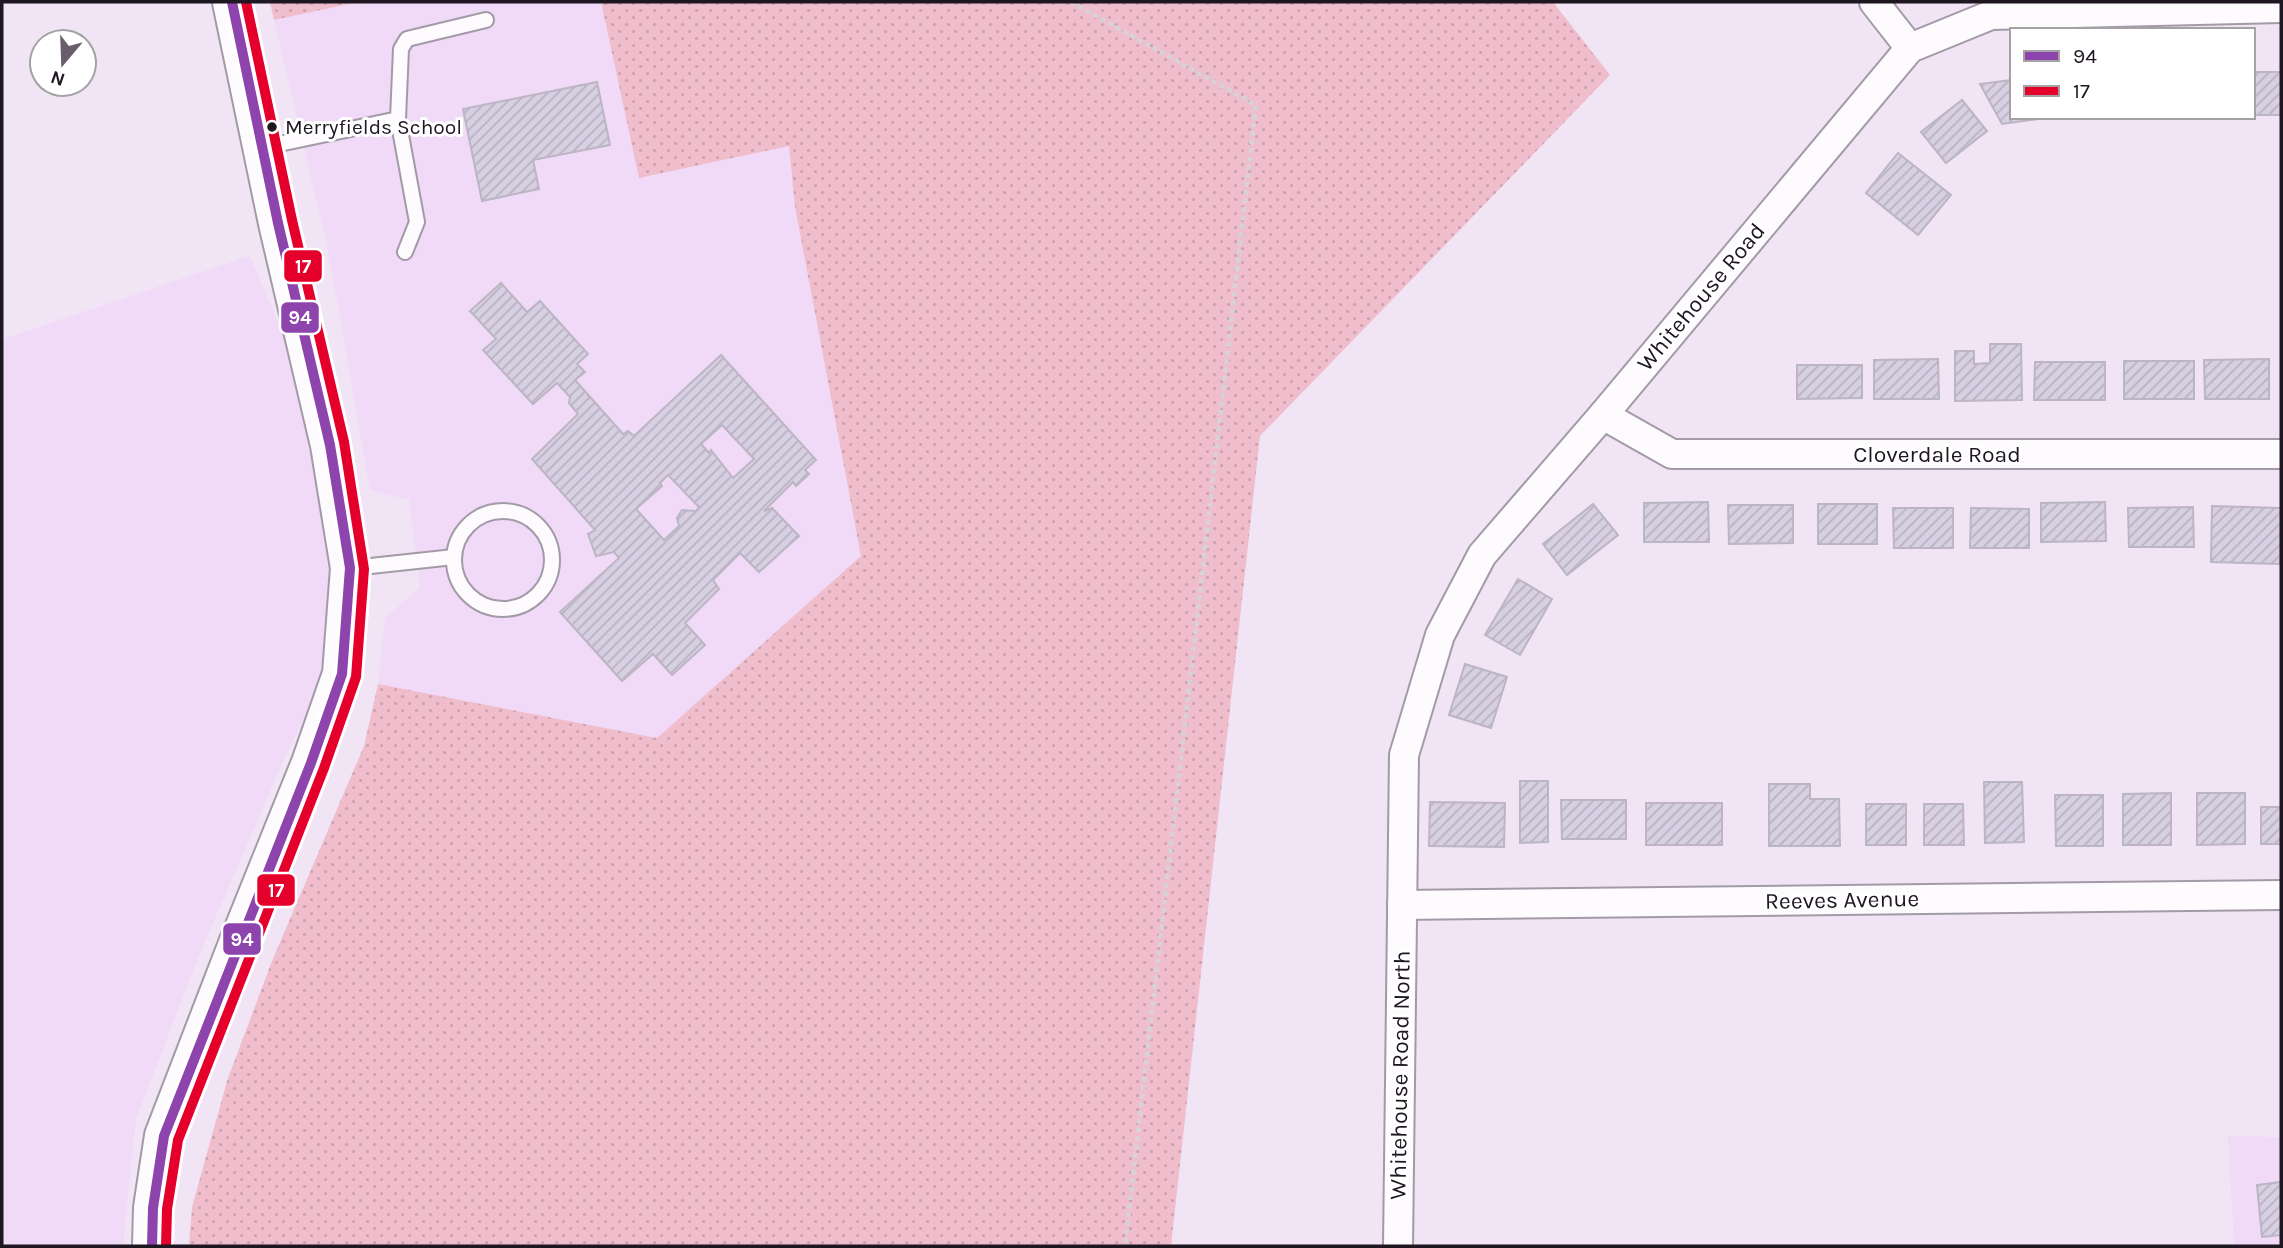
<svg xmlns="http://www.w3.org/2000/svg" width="2283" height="1248" font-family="Karla,sans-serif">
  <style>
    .built { fill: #f0daf7 }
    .park { fill: url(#park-dots) }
    .building { fill: url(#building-hatch); stroke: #bcb5c3; stroke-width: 2; fill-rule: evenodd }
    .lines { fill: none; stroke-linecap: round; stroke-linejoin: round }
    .lane-casing { stroke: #a39aa7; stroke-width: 18 }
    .street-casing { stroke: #a39aa7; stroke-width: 32 }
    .secondary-casing { stroke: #a39aa7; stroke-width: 42 }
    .path { stroke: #d6d2d7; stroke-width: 4.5; stroke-dasharray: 5 3.5; stroke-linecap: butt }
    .lane { stroke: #fdfbfe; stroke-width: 14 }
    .street { stroke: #fdfbfe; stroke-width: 28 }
    .secondary { stroke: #fdfbfe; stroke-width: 38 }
    .bus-1-casing { stroke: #fff; stroke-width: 16 }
    .bus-2-casing { stroke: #fff; stroke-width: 16 }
    .bus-1 { stroke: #8e44ad; stroke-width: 10 }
    .bus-2 { stroke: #e4002b; stroke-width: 10 }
    .bus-dot { fill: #1e1621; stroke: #fff; stroke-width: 2.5 }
    .labels { text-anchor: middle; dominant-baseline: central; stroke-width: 6; stroke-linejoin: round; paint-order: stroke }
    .bus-label { font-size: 21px; fill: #1e1621; stroke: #fff; text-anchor: start }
    .street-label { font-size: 23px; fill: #1e1621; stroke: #fff }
    .line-badge { stroke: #fff; stroke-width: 2.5 }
    .badge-label { font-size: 19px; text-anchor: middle; font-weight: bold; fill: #fff }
  </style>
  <defs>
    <pattern id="park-dots" width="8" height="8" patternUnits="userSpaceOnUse" patternTransform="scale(1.75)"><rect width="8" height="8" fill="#f0bdcc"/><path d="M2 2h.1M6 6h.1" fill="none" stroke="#cda2af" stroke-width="1.8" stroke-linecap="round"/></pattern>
    <pattern id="building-hatch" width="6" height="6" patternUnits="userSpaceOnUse" patternTransform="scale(1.75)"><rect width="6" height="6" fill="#d7cfe2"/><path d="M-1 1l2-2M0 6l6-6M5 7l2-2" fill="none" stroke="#b8b1c2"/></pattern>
  </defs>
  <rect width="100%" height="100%" fill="#f1e4f5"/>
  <g class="built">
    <path d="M358,2H601L639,178L789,146L795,207L861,556L657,738L378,684L385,618L420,588L409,500L370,490L328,250L274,20Z"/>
    <path d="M250,256L296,366L345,637L284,759L198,958L136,1119L123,1246H2V339Z"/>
    <path d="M2228,1136L2281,1137V1246H2234Z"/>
  </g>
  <g class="park">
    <path d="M270,2H358L274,20Z"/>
    <path d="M601,2H1553L1610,75L1260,436L1171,1246H189L192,1207L227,1081L272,961L364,746L378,684L657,738L861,556L795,207L789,146L639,178Z"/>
  </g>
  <g class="building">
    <rect x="2253" y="72" width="28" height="43"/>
    <path d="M2012,80V117H2053L2002,124L1980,84Z"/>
    <path d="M597,82L610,145L533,160L539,189L482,201L463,109Z"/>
    <path d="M1962,100L1987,131L1946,163L1921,132Z"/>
    <path d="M1898,153L1951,195L1918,235L1866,193Z"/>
    <path d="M501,283L527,312L540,301L588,354L577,364L585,372L575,380L623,434L628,431L634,436L721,355L816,460L805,470L809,474L796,486L793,482L764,511L772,508L799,536L759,572L740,553L713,580L719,589L685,623L705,645L672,675L653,654L622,681L560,612L619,558L614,552L596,556L588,534L595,530L532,459L578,414L569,403L570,397L557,383L533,404L483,350L496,339L470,311ZM722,425L754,459L733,478L711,450L709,453L701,444ZM668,475L699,507L696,511L682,510L677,518L679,526L664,540L636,509L662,486L660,483Z"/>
    <path d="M1990,344H2021L2022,400L1955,401V351H1974V364L1990,363Z"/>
    <path d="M1938,359L1939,399H1874V360Z"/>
    <path d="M2269,359V399H2205L2204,360Z"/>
    <rect x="2124" y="361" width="70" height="38"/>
    <path d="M2035,362H2105V400H2034Z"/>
    <path d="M1797,365H1862V398L1797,399Z"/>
    <path d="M1708,502L1709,542H1644V503Z"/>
    <path d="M2105,502L2106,541L2041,542V503Z"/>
    <path d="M1593,504L1618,535L1567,575L1543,544Z"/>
    <rect x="1818" y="504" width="59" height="40"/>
    <path d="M1728,505H1793V543L1729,544Z"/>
    <path d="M2212,506L2281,508L2280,564L2211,562Z"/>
    <path d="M2193,507L2194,547H2129L2128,508Z"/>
    <path d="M1893,508H1953V548H1894Z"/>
    <path d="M1971,508L2029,509V548H1970Z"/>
    <path d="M1518,579L1552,599L1520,655L1485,635Z"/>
    <path d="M1465,664L1507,677L1491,728L1449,715Z"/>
    <path d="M1520,781H1548V842L1520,843Z"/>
    <path d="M1984,782H2022L2024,842L1985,843Z"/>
    <path d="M1769,784H1810V799H1839L1840,846H1769Z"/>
    <path d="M2171,793V845H2123V794Z"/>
    <path d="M2197,793H2245V844L2197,845Z"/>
    <path d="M2055,795H2103V846H2056Z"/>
    <path d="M1561,800H1626V839H1562Z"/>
    <path d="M1430,802L1505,803L1504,847L1429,846Z"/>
    <rect x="1646" y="803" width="76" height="42"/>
    <rect x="1866" y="804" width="40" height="41"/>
    <path d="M1924,804H1963L1964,845H1924Z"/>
    <rect x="2261" y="807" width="20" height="37"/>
    <path d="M2281,1182V1235L2262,1237L2257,1185Z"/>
  </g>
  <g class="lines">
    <defs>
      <g id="lane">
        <path d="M398,119L417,222L405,252"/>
        <path d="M265,147L398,119L401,49L407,39L486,20"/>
        <circle cx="503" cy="560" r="49"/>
        <path d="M352,568L454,557"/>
      </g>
      <g id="street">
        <path d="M1874,2L1910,48"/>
        <path d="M1603,415L1672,454H2281"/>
        <path d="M1402,905L2281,895"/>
        <path d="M1398,1246L1404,755L1440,635L1482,555L1603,415L1910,48L1991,15L2281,8"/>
      </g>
      <path id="secondary" d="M152,1246L153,1208L164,1136L238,944L311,763L342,674L350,568L330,445L278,223L232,2"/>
    </defs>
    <use href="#lane" class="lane-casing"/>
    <use href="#street" class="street-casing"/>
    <use href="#secondary" class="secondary-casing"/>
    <path class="path" d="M1071,2L1256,105L1125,1246"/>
    <use href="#lane" class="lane"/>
    <use href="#street" class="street"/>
    <use href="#secondary" class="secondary"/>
    <defs>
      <path id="bus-1" d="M152,1246L153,1208L164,1136L311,763L342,674L350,568L330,445L278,223L232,2"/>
      <path id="bus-2" d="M166,1246L167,1209L178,1140L324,768L356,677L364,569L344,442L292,220L246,2"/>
    </defs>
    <use href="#bus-1" class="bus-1-casing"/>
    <use href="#bus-2" class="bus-2-casing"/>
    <use href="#bus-1" class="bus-1"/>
    <use href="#bus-2" class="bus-2"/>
  </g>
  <circle class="bus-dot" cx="272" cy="127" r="6"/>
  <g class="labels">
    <g class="bus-label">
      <text x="285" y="127">Merryfields School</text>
    </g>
    <g class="street-label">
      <text transform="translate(1701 297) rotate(-50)">Whitehouse Road</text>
      <text x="1937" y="454">Cloverdale Road</text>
      <text transform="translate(1842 900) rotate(-1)">Reeves Avenue</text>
      <text transform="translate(1400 1075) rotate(-89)">Whitehouse Road North</text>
    </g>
  </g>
  <g class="line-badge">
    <rect x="283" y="249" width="40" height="34" rx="7" fill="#e4002b"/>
    <rect x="280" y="301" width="40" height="33" rx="7" fill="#8e44ad"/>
    <rect x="256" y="873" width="40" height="34" rx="7" fill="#e4002b"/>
    <rect x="222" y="922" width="40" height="34" rx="7" fill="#8e44ad"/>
  </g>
  <g class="badge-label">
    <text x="303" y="273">17</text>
    <text x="300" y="324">94</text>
    <text x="276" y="897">17</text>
    <text x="242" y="946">94</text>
  </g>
  <rect width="2283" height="1248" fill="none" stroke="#1e1621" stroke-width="7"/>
  <rect x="2010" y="28" width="245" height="91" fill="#ffffff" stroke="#a5a2a6" stroke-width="2"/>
  <rect x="2024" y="51" width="35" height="10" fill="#8e44ad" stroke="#a5a2a6" stroke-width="2"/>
  <text x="2073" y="63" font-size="21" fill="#1e1621">94</text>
  <rect x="2024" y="86" width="35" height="10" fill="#e4002b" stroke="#a5a2a6" stroke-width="2"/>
  <text x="2073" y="98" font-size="21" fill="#1e1621">17</text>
  <g transform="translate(63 63) rotate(199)"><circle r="33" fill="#ffffff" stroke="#a5a2a6" stroke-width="2"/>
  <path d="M0-5L12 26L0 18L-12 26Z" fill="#685e6b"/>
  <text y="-10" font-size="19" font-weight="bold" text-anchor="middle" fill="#1e1621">N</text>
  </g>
</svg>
